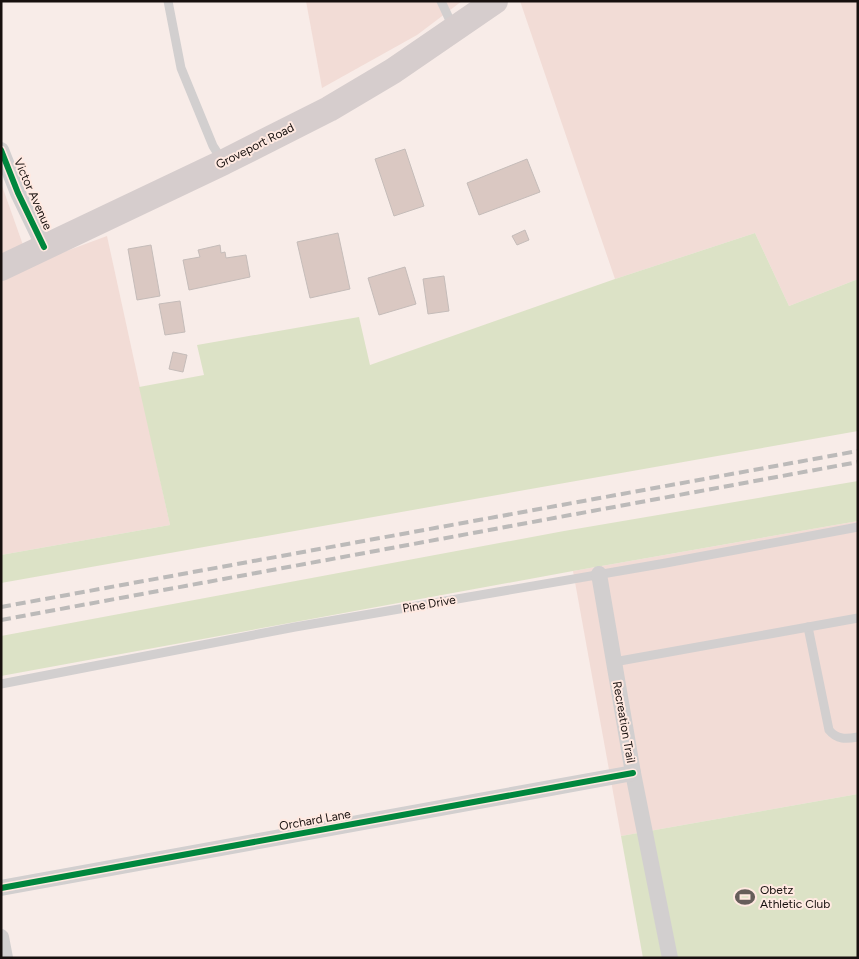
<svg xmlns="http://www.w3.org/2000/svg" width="859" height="959" font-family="Figtree,sans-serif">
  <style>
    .built { fill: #f2dcd6 }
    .green { fill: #dce2c6 }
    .building { fill: #dac8c2; stroke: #c5bcb9 }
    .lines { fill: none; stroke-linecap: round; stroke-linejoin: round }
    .lane { stroke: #d2cfcf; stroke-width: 9 }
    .street { stroke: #d2cfcf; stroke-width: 16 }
    .primary { stroke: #d6cdcd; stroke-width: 26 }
    .rail { stroke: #bcbab9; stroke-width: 4; stroke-dasharray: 10 5; stroke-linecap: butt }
    .cycleway-casing { stroke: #ffe9e1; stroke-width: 9 }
    .cycleway { stroke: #00873e; stroke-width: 6 }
    .labels { text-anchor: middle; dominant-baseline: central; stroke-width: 4; stroke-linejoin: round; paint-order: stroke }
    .street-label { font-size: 12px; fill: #17100e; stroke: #ffe9e1 }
    .poi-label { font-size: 12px; fill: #17100e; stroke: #ffe9e1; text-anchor: start }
  </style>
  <rect width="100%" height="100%" fill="#f8ece8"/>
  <g class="built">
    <path d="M306,1H462L417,35L322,88Z"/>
    <path d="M520,1H858V279L789,306L755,233L615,279Z"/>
    <path d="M1,183L23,245L61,253L107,236L170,525L1,555Z"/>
    <path d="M858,521V794L621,836L573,571Z"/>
  </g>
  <g class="green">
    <path d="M755,233L789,306L858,279V431L1,583V555L170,525L139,387L204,375L197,345L359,317L370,365L615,279Z"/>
    <path d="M858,481V521L573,571L1,676V636L564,531Z"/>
    <path d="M858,794V958H643L621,836Z"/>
  </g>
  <g class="building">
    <path d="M405,149L424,206L394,216L375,159Z"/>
    <path d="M527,159L540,192L479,215L467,183Z"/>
    <path d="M525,230L529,240L517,245L512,236Z"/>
    <path d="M338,233L350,289L310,298L297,242Z"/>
    <path d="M151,245L160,296L137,300L128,249Z"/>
    <path d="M220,245L221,253L225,252L226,258L246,255L250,277L189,290L183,260L200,257L198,250Z"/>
    <path d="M405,267L416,304L379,315L368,278Z"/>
    <path d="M444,276L449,311L428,314L423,279Z"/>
    <path d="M180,301L185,332L165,335L159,304Z"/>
    <path d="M173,352L187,355L183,372L169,369Z"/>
  </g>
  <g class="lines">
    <g class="lane">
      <path d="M168,1L181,68L213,146L222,160"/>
      <path d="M441,1L453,27"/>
      <path d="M808,627L829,730C837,740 846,739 858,737"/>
      <path d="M614,662L858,618"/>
      <path d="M1,684L295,627L666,563L858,527"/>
    </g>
    <g class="street">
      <path d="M1,150L18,193L44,247"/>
      <path d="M599,574L633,773L670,958"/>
      <path d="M1,888L633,773"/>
      <path d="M1,937L5,958"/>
    </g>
    <path class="primary" d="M1,268L224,162L329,109L393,71L495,1"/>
    <g class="rail">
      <path d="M1,607L858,451"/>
      <path d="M1,620L858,462"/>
    </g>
    <defs>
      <g id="cycleway">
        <path d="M1,150L18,193L44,247"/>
        <path d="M1,888L633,773"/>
      </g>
    </defs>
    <use href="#cycleway" class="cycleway-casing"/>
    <use href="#cycleway" class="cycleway"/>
  </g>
  <defs>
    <symbol id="stadium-bare" viewBox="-9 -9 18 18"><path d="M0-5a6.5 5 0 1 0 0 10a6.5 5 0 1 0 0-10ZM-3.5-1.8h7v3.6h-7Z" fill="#665d5a" stroke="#ffe9e1" stroke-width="2.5" paint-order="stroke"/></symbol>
  </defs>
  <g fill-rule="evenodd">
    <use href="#stadium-bare" x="731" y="883" width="28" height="28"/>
  </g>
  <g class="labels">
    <g class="street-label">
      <text transform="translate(255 146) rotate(-27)">Groveport Road</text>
      <text transform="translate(33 194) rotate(66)">Victor Avenue</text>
      <text transform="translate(429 604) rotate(-10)">Pine Drive</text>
      <text transform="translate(624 722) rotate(80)">Recreation Trail</text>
      <text transform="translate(315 820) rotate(-10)">Orchard Lane</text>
    </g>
    <g class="poi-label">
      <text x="760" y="890">Obetz<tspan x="760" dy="14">Athletic Club</tspan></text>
    </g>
  </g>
  <rect width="859" height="959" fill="none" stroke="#17100e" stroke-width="5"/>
</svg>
